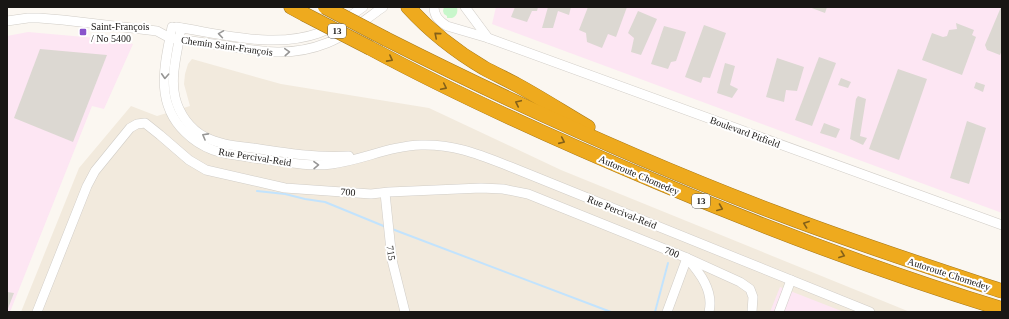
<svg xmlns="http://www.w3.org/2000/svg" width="1009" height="319" font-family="'Times New Roman',serif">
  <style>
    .built { fill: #f2eadd }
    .industrial { fill: #fde6f3 }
    .green { fill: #c8f7cb }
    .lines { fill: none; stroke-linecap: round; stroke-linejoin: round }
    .stream { stroke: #c2e3fd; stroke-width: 2 }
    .building { fill: #dcd8d2 }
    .minor-casing { stroke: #d1cdc7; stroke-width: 10 }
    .highway-casing { stroke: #a3761a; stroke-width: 15 }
    .minor { stroke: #fff; stroke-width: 9 }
    .highway { stroke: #eeaa1e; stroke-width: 14 }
    .highway-bridge-casing { stroke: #a3761a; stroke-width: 15; stroke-linecap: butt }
    .highway-bridge { stroke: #eeaa1e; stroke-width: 14 }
    .oneway { stroke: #979695 }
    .oneway2 { stroke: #836019 }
    .poi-dot { fill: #8953cb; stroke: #fff; stroke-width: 1.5 }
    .labels { text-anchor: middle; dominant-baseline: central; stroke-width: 4; stroke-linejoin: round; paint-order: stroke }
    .shield { fill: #fff; stroke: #5d5c5a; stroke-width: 1 }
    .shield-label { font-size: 9px; font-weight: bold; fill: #181614 }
    .poi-label { font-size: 10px; fill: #181614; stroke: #fff; text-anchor: start }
    .street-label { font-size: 10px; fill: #181614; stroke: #fff }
  </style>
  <rect width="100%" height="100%" fill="#fbf7f1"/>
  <path class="built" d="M192,59L281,84L429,108L561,170L910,312H21L79,168L131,106L157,116L190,106L184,84L185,74L188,64Z"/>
  <g class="industrial">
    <path d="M496,7H1002V213L492,24Z"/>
    <path d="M28,32L107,39L133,44L104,109L92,106L10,312H7V36Z"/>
    <path d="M780,287L844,312H770Z"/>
  </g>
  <path class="green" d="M444,7H457C458,12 457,16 452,18H447V16L444,14L443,11Z"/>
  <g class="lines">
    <g class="stream">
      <path d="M257,191L285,194L305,199L325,202L386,227"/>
      <path d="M392,229L611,312"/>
      <path d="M655,312L668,263"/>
    </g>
  </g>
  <g class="building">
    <path d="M515,7H538L537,11H532L527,22L511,17Z"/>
    <path d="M548,7H571L569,15L558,11L553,28H542Z"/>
    <path d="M588,7H627L616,37L608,34L602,48L587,42L586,33L579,30Z"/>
    <path d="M809,7H827L825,13Z"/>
    <path d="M1001,7H1002V50L1000,55L987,50L985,45Z"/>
    <path d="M638,11L657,19L641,55L631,52L634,38L628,33Z"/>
    <path d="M956,23L974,30L972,35L976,37L962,75L922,60L932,33L943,37L947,36L949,30L957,29Z"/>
    <path d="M704,25L726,33L710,78L703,77L701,83L685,77Z"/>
    <path d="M664,26L686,32L676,61L671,62L668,69L651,64Z"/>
    <path d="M40,49L107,55L73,142L14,118Z"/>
    <path d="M819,57L836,63L812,126L795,120Z"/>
    <path d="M777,58L804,67L797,91L786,90L784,102L766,97Z"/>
    <path d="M725,63L735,66L730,85L738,89L732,98L717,93Z"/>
    <path d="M898,69L927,79L899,160L869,149Z"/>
    <path d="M841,78L851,82L848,88L838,85Z"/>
    <path d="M976,82L985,85L983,92L974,88Z"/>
    <path d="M858,96L866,99L860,136L867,138L863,145L850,139L856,99Z"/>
    <path d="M967,121L986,128L969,184L950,178Z"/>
    <path d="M824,123L840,129L836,138L820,133Z"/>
    <path d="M7,292L14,293L7,311Z"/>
  </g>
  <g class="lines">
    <defs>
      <g id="minor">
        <path d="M434,7C434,16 439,21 447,26L488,38L1002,225"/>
        <path d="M465,7L488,38"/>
        <path d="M7,21L28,18H39L63,20L157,31L170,38C189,41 208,43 227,46C262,52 292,57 327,43C347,35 365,20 383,7"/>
        <path d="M172,27C165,64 154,102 185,132C193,140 202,146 213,150C226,155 241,155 254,158C280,161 306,167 332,164C362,160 390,146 421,145C455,144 480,155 511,167L870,312"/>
        <path d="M176,27C222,34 274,49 319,33C335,27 349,17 363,7"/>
        <path d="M181,28C178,50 170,75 175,97C179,114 190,129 205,137C220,145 237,146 253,148C285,153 316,158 349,156"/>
        <path d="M385,193L392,260L405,312"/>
        <path d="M37,312L87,186L95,171L130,128L137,124L145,123L160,135L189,160L206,170L285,188L371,194L389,192L481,188L503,189L528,194L687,258L740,282L750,289L753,297L752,312"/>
        <path d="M667,312L687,258C700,273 714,291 709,312"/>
        <path d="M779,312L791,280"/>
      </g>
      <g id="highway">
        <path d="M291,7L304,14"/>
        <path d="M408,7C430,31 455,51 484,68C495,74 506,79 517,85C541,98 564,113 588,127"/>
        <path d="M386,39C513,103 642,162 774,212C849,241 926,266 1002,291"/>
        <path d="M370,48C463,98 559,141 657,182C770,230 885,273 1002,309"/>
      </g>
    </defs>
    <use href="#minor" class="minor-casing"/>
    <use href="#highway" class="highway-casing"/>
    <use href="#minor" class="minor"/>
    <use href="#highway" class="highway"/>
    <defs>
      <g id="highway-bridge">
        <path d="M325,7L386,39"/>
        <path d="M304,14L370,48"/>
      </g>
    </defs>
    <use href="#highway-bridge" class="highway-bridge-casing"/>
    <use href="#highway-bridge" class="highway-bridge"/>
  </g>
  <defs><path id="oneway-chevron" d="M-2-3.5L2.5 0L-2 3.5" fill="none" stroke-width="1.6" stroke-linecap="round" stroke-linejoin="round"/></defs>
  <g class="oneway">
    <use href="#oneway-chevron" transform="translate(221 34) rotate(-171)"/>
    <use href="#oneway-chevron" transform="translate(287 52) rotate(-4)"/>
    <use href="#oneway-chevron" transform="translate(165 76) rotate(93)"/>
    <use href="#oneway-chevron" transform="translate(205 136) rotate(-151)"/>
    <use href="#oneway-chevron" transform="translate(316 165) rotate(-1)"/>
  </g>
  <g class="oneway2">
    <use href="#oneway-chevron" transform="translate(437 35) rotate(-140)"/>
    <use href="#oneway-chevron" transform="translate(390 59) rotate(28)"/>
    <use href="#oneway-chevron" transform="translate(444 87) rotate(26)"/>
    <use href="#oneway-chevron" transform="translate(518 103) rotate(-155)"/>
    <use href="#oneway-chevron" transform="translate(562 141) rotate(24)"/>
    <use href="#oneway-chevron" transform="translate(720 208) rotate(22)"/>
    <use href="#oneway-chevron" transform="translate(806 224) rotate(-160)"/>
    <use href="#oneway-chevron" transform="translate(842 255) rotate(20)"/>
  </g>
  <rect class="poi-dot" x="79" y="28" width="8" height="8" rx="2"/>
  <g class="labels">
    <g class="shield">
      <rect x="328" y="24" width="18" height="14" rx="3"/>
      <rect x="692" y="194" width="18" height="14" rx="3"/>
    </g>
    <g class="shield-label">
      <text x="337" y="31">13</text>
      <text x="701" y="201">13</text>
    </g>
    <g class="poi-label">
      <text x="91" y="26">Saint-François<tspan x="91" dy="12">/ No 5400</tspan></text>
    </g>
    <g class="street-label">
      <text transform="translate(227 46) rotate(8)">Chemin Saint-François</text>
      <text transform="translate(745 132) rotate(20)">Boulevard Pitfield</text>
      <text transform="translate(255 157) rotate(9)">Rue Percival-Reid</text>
      <text transform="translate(639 175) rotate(23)">Autoroute Chomedey</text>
      <text transform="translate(348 192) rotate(4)">700</text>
      <text transform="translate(622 212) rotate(22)">Rue Percival-Reid</text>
      <text transform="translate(672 252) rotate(22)">700</text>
      <text transform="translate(391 253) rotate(82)">715</text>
      <text transform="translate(949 274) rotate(18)">Autoroute Chomedey</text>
    </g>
  </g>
  <rect width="1009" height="319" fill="none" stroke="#181614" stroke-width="16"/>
</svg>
